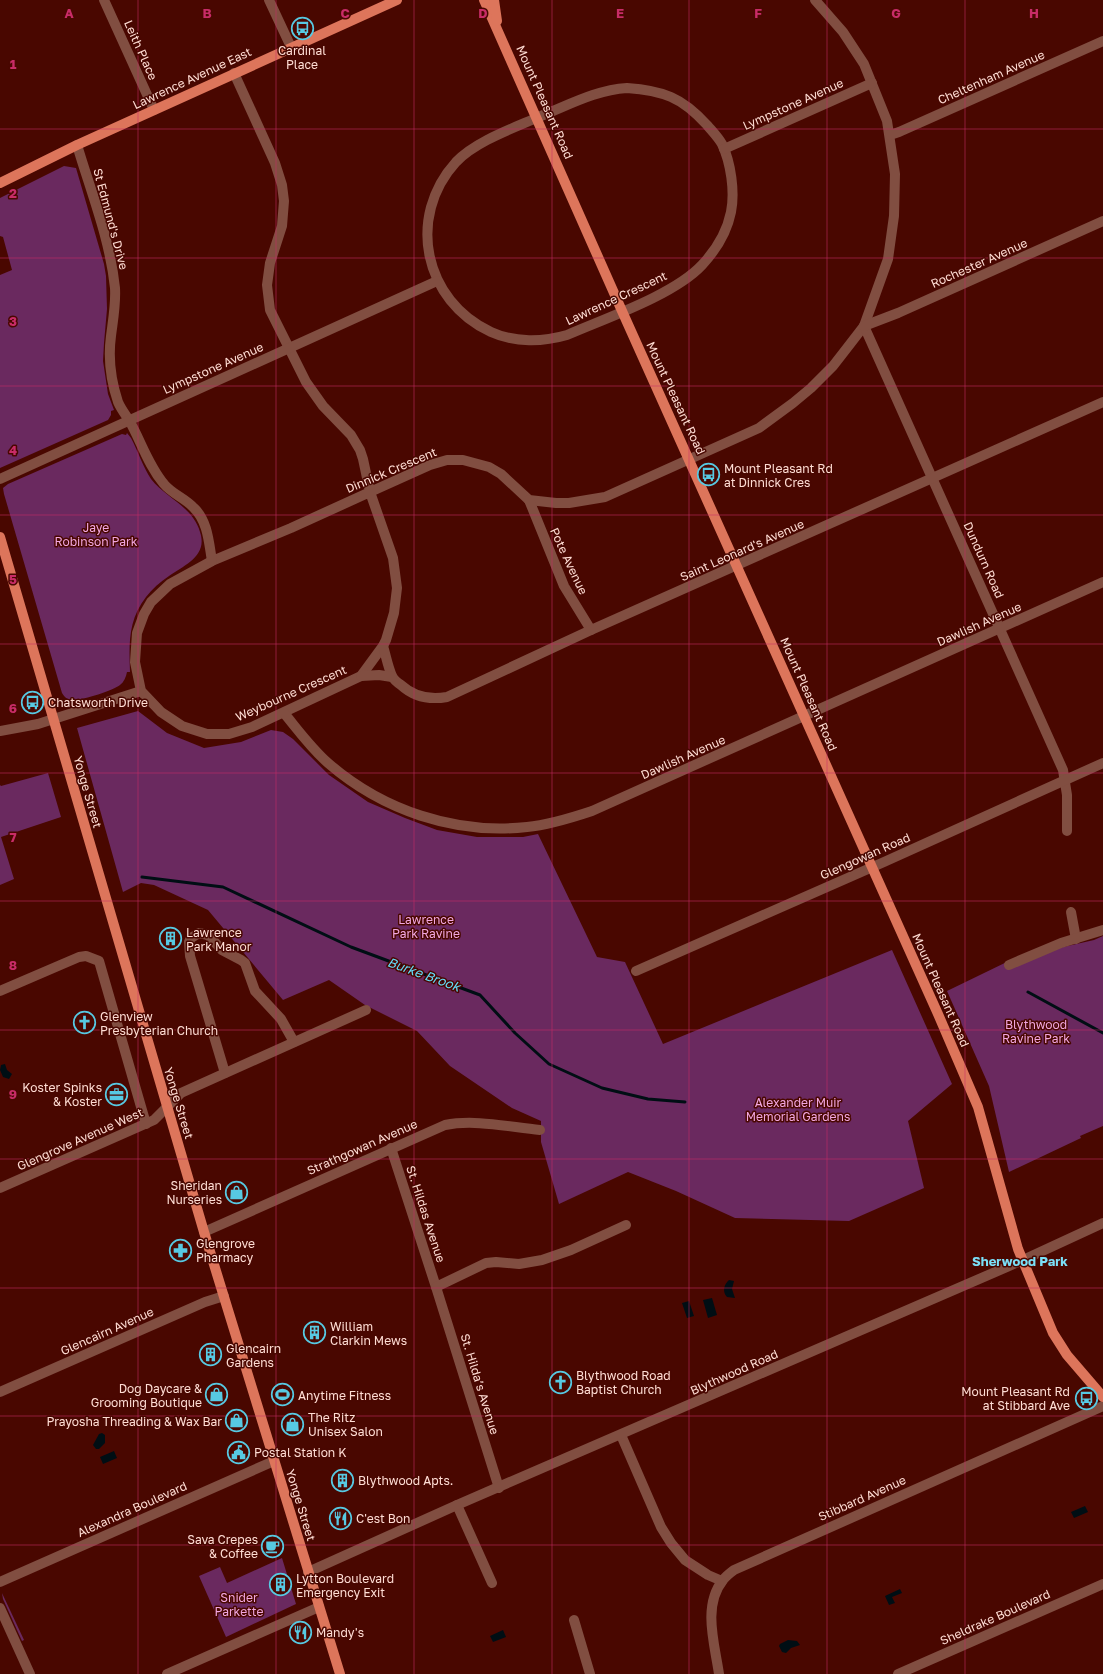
<svg xmlns="http://www.w3.org/2000/svg" width="1103" height="1674" font-family="'Golos Text',sans-serif">
  <style>
    .green { fill: #6a295f }
    .water { fill: #000e14 }
    .lines { fill: none; stroke-linecap: round; stroke-linejoin: round }
    .stream { stroke: #000e14; stroke-width: 3 }
    .minor { stroke: #814e41; stroke-width: 10 }
    .major { stroke: #dd755b; stroke-width: 10 }
    .grid { fill: none; stroke: #c82c67; stroke-width: 1; stroke-opacity: 0.55 }
    .labels { text-anchor: middle; dominant-baseline: central; stroke-width: 3; stroke-linejoin: round; paint-order: stroke }
    .street-label { font-size: 12px; fill: #ffddd4; stroke: #490700 }
    .poi-label { font-size: 12px; fill: #ffddd4; stroke: #490700; text-anchor: start }
    .park-label { font-size: 12px; fill: #f2a7e1; stroke: #490700 }
    .water-label { font-size: 13px; font-style: italic; fill: #63dcf8; stroke: #490700 }
    .neighbourhood-label { font-size: 13px; font-weight: bold; fill: #7be0f8; stroke: #490700 }
    .grid-label { font-size: 13px; text-anchor: middle; font-weight: bold; fill: #c82c67; stroke: #490700; stroke-width: 3; stroke-linejoin: round; paint-order: stroke }
  </style>
  <rect width="100%" height="100%" fill="#490700"/>
  <g class="green">
    <path d="M64,166L76,168L104,264L106,276L107,309L104,343L103,361L108,394L114,410L111,411V415L108,420L0,468V275L12,270L3,237L0,236V198Z"/>
    <path d="M122,434L126,435L127,433L131,438C138,451 143,467 151,479C166,498 193,507 200,532C208,556 185,565 169,576C160,582 152,589 146,597C128,620 129,644 130,672H127C126,677 124,682 120,685C114,690 83,700 75,700C69,701 65,698 62,693L4,494L3,488L8,484Z"/>
    <path d="M138,711L167,733L204,748L241,742L271,730L283,732L293,739L329,775L368,802L405,818L437,830L477,837H523L538,834L597,957L625,962L663,1044L892,950L952,1084L908,1121L924,1188L849,1221L735,1218L676,1191L628,1172L559,1204L541,1142V1121L512,1108L450,1066L417,1031L365,1005L329,980L283,1000L208,910L154,885L141,883L123,892L77,728Z"/>
    <path d="M48,773L61,817L1,837L14,879L0,885V785L1,786Z"/>
    <path d="M1103,936V1126L1080,1136L1081,1138L1009,1172L989,1086L947,991L1015,958L1094,940Z"/>
    <path d="M282,1558L296,1604L226,1637L199,1576L220,1567L227,1583Z"/>
    <path d="M2,1593L24,1640L22,1641L3,1599Z"/>
  </g>
  <g class="water">
    <path d="M5,1064L7,1070L12,1074L9,1079L3,1077L0,1070L1,1065Z"/>
    <path d="M729,1280L734,1281L732,1289L735,1298L727,1297C722,1292 724,1284 729,1280Z"/>
    <path d="M712,1298L717,1315L708,1318L703,1300Z"/>
    <path d="M689,1301L694,1316L687,1318L682,1303Z"/>
    <path d="M102,1433L105,1435V1443L99,1449H96L93,1445L99,1434Z"/>
    <path d="M114,1451L117,1458L103,1464L100,1457Z"/>
    <path d="M1085,1506L1088,1512L1074,1518L1071,1512Z"/>
    <path d="M900,1589L902,1593L892,1597L895,1603L889,1605L885,1596Z"/>
    <path d="M503,1630L506,1637L493,1642L490,1636Z"/>
    <path d="M788,1640L797,1641L800,1645L791,1648L786,1653L782,1652L779,1646L780,1644Z"/>
  </g>
  <g class="lines">
    <g class="stream">
      <path d="M142,877L223,887L351,947L480,995L515,1033L549,1064L602,1088L648,1099L685,1102"/>
      <path d="M1028,992L1103,1033"/>
    </g>
    <g class="minor">
      <path d="M104,0L154,110"/>
      <path d="M269,0L291,47"/>
      <path d="M234,73L275,163L282,185L284,201L282,226L270,263L267,285L270,310L306,382L323,406L351,435L360,450L363,459L370,492L393,558L397,588L394,613L386,640L383,646L361,676L252,727L229,734H207L182,726L161,712L141,691L135,662L137,633L144,614L151,602L170,584L212,561L291,528L370,492L430,465L447,460H463L489,467L501,474L529,500L556,503H569L605,497L759,428L793,403L811,388L833,366L847,348L864,326L888,259L894,216L895,174L887,121L864,64L843,32L815,0"/>
      <path d="M627,88C641,89 657,91 671,97C685,103 697,114 707,125C712,131 718,137 722,144C731,163 735,192 731,212C727,232 715,251 702,265C674,295 606,318 567,335C543,342 515,343 491,332C424,301 406,217 456,162C476,141 514,128 541,116C569,105 596,90 627,88Z"/>
      <path d="M890,135L899,132L1103,41"/>
      <path d="M77,145C91,192 110,239 115,288C116,304 113,320 111,336C108,358 111,381 118,402C121,409 125,414 129,420C141,441 148,465 164,484C172,494 185,498 194,508C208,521 209,544 212,561"/>
      <path d="M724,149L872,83"/>
      <path d="M864,326L1063,770L1067,795V831"/>
      <path d="M864,326L898,313L1103,221"/>
      <path d="M0,479L437,281"/>
      <path d="M529,500L564,586L591,630"/>
      <path d="M383,646C386,656 388,667 392,676C394,680 398,683 401,685C414,697 430,700 447,697L591,630L1103,402"/>
      <path d="M361,676L379,675L392,677"/>
      <path d="M284,713C298,730 311,748 328,763C382,810 455,835 527,827C549,825 571,818 592,811L1103,582"/>
      <path d="M0,731L38,724L141,691"/>
      <path d="M1071,912L1076,939"/>
      <path d="M1009,965L1061,943L1103,930"/>
      <path d="M636,971L884,862L1103,763"/>
      <path d="M0,991L79,957L86,956L99,961L146,1124"/>
      <path d="M225,1073L190,956L189,942L191,938L199,933L208,935L222,950L241,960L245,963L255,991L281,1019L294,1042"/>
      <path d="M391,1148L436,1287L499,1488"/>
      <path d="M0,1188L154,1120L181,1093L366,1010"/>
      <path d="M204,1232L445,1125C475,1119 509,1127 540,1130"/>
      <path d="M436,1287L486,1263L496,1262L519,1264L542,1260L571,1250L626,1225"/>
      <path d="M0,1392L205,1302L224,1296"/>
      <path d="M621,1435L661,1527L671,1543L685,1560L708,1575L722,1581"/>
      <path d="M457,1505L492,1583"/>
      <path d="M308,1572L457,1505L1023,1260L1103,1223"/>
      <path d="M0,1582L274,1461"/>
      <path d="M0,1608L30,1674"/>
      <path d="M574,1620L590,1674"/>
      <path d="M167,1674L319,1607"/>
      <path d="M719,1674C715,1645 702,1606 723,1580C726,1576 730,1573 734,1570L1103,1406"/>
      <path d="M898,1674L1103,1584"/>
    </g>
    <g class="major">
      <path d="M484,0L622,311L938,1014L978,1107L1018,1249L1053,1333L1067,1355L1103,1397"/>
      <path d="M494,0L497,21"/>
      <path d="M0,183L77,145L397,0"/>
      <path d="M0,537L204,1232L340,1674"/>
    </g>
  </g>
  <path class="grid" d="M138,0V1674M276,0V1674M414,0V1674M552,0V1674M689,0V1674M827,0V1674M965,0V1674M0,129H1103M0,258H1103M0,386H1103M0,515H1103M0,644H1103M0,773H1103M0,901H1103M0,1030H1103M0,1159H1103M0,1288H1103M0,1416H1103M0,1545H1103"/>
  <defs>
    <symbol id="bus-ring" viewBox="-11 -11 22 22"><circle r="9.5" fill="#490700" stroke="#57c9e2" stroke-width="1.5"/><path d="M-5-6H5V4H4V6H2V4H-2V6H-4V4H-5ZM-3.5-4V0h7V-4ZM-3.5 1.2v1.5H-2V1.2ZM2 1.2v1.5H3.5V1.2Z" fill="#57c9e2"/></symbol>
    <symbol id="building-ring" viewBox="-11 -11 22 22"><circle r="9.5" fill="#490700" stroke="#57c9e2" stroke-width="1.5"/><path d="M-4-6H4V6H1V3H-1V6H-4ZM-2.5-4.3h1.7v1.8h-1.7ZM.8-4.3h1.7v1.8H.8ZM-2.5-1h1.7V.8h-1.7ZM.8-1h1.7V.8H.8Z" fill="#57c9e2"/></symbol>
    <symbol id="church-ring" viewBox="-11 -11 22 22"><circle r="9.5" fill="#490700" stroke="#57c9e2" stroke-width="1.5"/><path d="M-1.2-6h2.4v3.5h3.3v2.4h-3.3V6h-2.4V-.1h-3.3v-2.4h3.3Z" fill="#57c9e2"/></symbol>
    <symbol id="office-ring" viewBox="-11 -11 22 22"><circle r="9.5" fill="#490700" stroke="#57c9e2" stroke-width="1.5"/><path d="M-6-3h4V-5.5h4V-3h4V5H-6ZM-1-4.5V-3h2v-1.5ZM-6 0V1H6V0Z" fill="#57c9e2"/></symbol>
    <symbol id="shop-ring" viewBox="-11 -11 22 22"><circle r="9.5" fill="#490700" stroke="#57c9e2" stroke-width="1.5"/><path d="M-5-2.5h2.3a2.7 3.5 0 0 1 5.4 0H5L5.5 6h-11ZM-1.5-2.5h3a1.5 2.3 0 0 0-3 0Z" fill="#57c9e2"/></symbol>
    <symbol id="pharmacy-ring" viewBox="-11 -11 22 22"><circle r="9.5" fill="#490700" stroke="#57c9e2" stroke-width="1.5"/><path d="M-2-6h4v4h4v4h-4v4h-4v-4h-4v-4h4Z" fill="#57c9e2"/></symbol>
    <symbol id="stadium-ring" viewBox="-11 -11 22 22"><circle r="9.5" fill="#490700" stroke="#57c9e2" stroke-width="1.5"/><path d="M0-5a6.5 5 0 1 0 0 10a6.5 5 0 1 0 0-10ZM-3.5-1.8h7v3.6h-7Z" fill="#57c9e2"/></symbol>
    <symbol id="civic-ring" viewBox="-11 -11 22 22"><circle r="9.5" fill="#490700" stroke="#57c9e2" stroke-width="1.5"/><path d="M-.6-6.5H3V-4.5H.6V-3L4-1V1h2V6H-6V1h2V-1L-.6-3ZM-1.2 2.5V6h2.4V2.5Z" fill="#57c9e2"/></symbol>
    <symbol id="restaurant-ring" viewBox="-11 -11 22 22"><circle r="9.5" fill="#490700" stroke="#57c9e2" stroke-width="1.5"/><path d="M-5-6h1v4h1v-4h1v4h1v-4h1v5L-1.5 .5V6h-2V.5L-5-1ZM5-6V6H3V1.5H1.5Q1.5-4 5-6Z" fill="#57c9e2"/></symbol>
    <symbol id="cafe-ring" viewBox="-11 -11 22 22"><circle r="9.5" fill="#490700" stroke="#57c9e2" stroke-width="1.5"/><path d="M-5.5-4.5H6V0H3Q3 3.5 0 3.5H-2.5Q-5.5 3.5-5.5 0ZM3-3.2v2h1.7v-2ZM-6 4.5H4V6H-6Z" fill="#57c9e2"/></symbol>
  </defs>
  <g fill-rule="evenodd">
    <use href="#bus-ring" x="290" y="16" width="25" height="25"/>
    <use href="#bus-ring" x="696" y="462" width="25" height="25"/>
    <use href="#bus-ring" x="20" y="690" width="25" height="25"/>
    <use href="#building-ring" x="158" y="926" width="25" height="25"/>
    <use href="#church-ring" x="72" y="1010" width="25" height="25"/>
    <use href="#office-ring" x="104" y="1082" width="25" height="25"/>
    <use href="#shop-ring" x="224" y="1180" width="25" height="25"/>
    <use href="#pharmacy-ring" x="168" y="1238" width="25" height="25"/>
    <use href="#building-ring" x="302" y="1320" width="25" height="25"/>
    <use href="#building-ring" x="198" y="1342" width="25" height="25"/>
    <use href="#church-ring" x="548" y="1370" width="25" height="25"/>
    <use href="#shop-ring" x="204" y="1382" width="25" height="25"/>
    <use href="#stadium-ring" x="270" y="1382" width="25" height="25"/>
    <use href="#bus-ring" x="1074" y="1386" width="25" height="25"/>
    <use href="#shop-ring" x="224" y="1408" width="25" height="25"/>
    <use href="#shop-ring" x="280" y="1412" width="25" height="25"/>
    <use href="#civic-ring" x="226" y="1440" width="25" height="25"/>
    <use href="#building-ring" x="330" y="1468" width="25" height="25"/>
    <use href="#restaurant-ring" x="328" y="1506" width="25" height="25"/>
    <use href="#cafe-ring" x="260" y="1534" width="25" height="25"/>
    <use href="#building-ring" x="268" y="1572" width="25" height="25"/>
    <use href="#restaurant-ring" x="288" y="1620" width="25" height="25"/>
  </g>
  <g class="labels">
    <g class="street-label">
      <text transform="translate(141 50) rotate(66)">Leith Place</text>
      <text transform="translate(991 77) rotate(-24)">Cheltenham Avenue</text>
      <text transform="translate(192 78) rotate(-25)">Lawrence Avenue East</text>
      <text transform="translate(545 102) rotate(66)">Mount Pleasant Road</text>
      <text transform="translate(793 104) rotate(-24)">Lympstone Avenue</text>
      <text transform="translate(111 219) rotate(75)">St Edmund's Drive</text>
      <text transform="translate(979 263) rotate(-24)">Rochester Avenue</text>
      <text transform="translate(616 298) rotate(-25)">Lawrence Crescent</text>
      <text transform="translate(213 368) rotate(-24)">Lympstone Avenue</text>
      <text transform="translate(676 398) rotate(65)">Mount Pleasant Road</text>
      <text transform="translate(391 470) rotate(-23)">Dinnick Crescent</text>
      <text transform="translate(742 550) rotate(-24)">Saint Leonard's Avenue</text>
      <text transform="translate(984 560) rotate(66)">Dundurn Road</text>
      <text transform="translate(569 561) rotate(65)">Pote Avenue</text>
      <text transform="translate(979 624) rotate(-24)">Dawlish Avenue</text>
      <text transform="translate(291 693) rotate(-24)">Weybourne Crescent</text>
      <text transform="translate(809 694) rotate(66)">Mount Pleasant Road</text>
      <text transform="translate(683 757) rotate(-24)">Dawlish Avenue</text>
      <text transform="translate(88 792) rotate(74)">Yonge Street</text>
      <text transform="translate(865 856) rotate(-24)">Glengowan Road</text>
      <text transform="translate(941 990) rotate(66)">Mount Pleasant Road</text>
      <text transform="translate(179 1103) rotate(73)">Yonge Street</text>
      <text transform="translate(80 1139) rotate(-24)">Glengrove Avenue West</text>
      <text transform="translate(362 1147) rotate(-24)">Strathgowan Avenue</text>
      <text transform="translate(426 1214) rotate(72)">St. Hildas Avenue</text>
      <text transform="translate(107 1331) rotate(-24)">Glencairn Avenue</text>
      <text transform="translate(734 1372) rotate(-24)">Blythwood Road</text>
      <text transform="translate(480 1384) rotate(73)">St. Hilda’s Avenue</text>
      <text transform="translate(862 1498) rotate(-24)">Stibbard Avenue</text>
      <text transform="translate(301 1505) rotate(73)">Yonge Street</text>
      <text transform="translate(132 1509) rotate(-24)">Alexandra Boulevard</text>
      <text transform="translate(995 1617) rotate(-24)">Sheldrake Boulevard</text>
    </g>
    <g class="poi-label">
      <text x="302" y="50" text-anchor="middle">Cardinal<tspan x="302" dy="14">Place</tspan></text>
      <text x="724" y="468">Mount Pleasant Rd<tspan x="724" dy="14">at Dinnick Cres</tspan></text>
      <text x="48" y="702">Chatsworth Drive</text>
      <text x="186" y="932">Lawrence<tspan x="186" dy="14">Park Manor</tspan></text>
      <text x="100" y="1016">Glenview<tspan x="100" dy="14">Presbyterian Church</tspan></text>
      <text x="102" y="1087" text-anchor="end">Koster Spinks<tspan x="102" dy="14">&amp; Koster</tspan></text>
      <text x="222" y="1185" text-anchor="end">Sheridan<tspan x="222" dy="14">Nurseries</tspan></text>
      <text x="196" y="1243">Glengrove<tspan x="196" dy="14">Pharmacy</tspan></text>
      <text x="330" y="1326">William<tspan x="330" dy="14">Clarkin Mews</tspan></text>
      <text x="226" y="1348">Glencairn<tspan x="226" dy="14">Gardens</tspan></text>
      <text x="576" y="1375">Blythwood Road<tspan x="576" dy="14">Baptist Church</tspan></text>
      <text x="202" y="1388" text-anchor="end">Dog Daycare &amp;<tspan x="202" dy="14">Grooming Boutique</tspan></text>
      <text x="1070" y="1391" text-anchor="end">Mount Pleasant Rd<tspan x="1070" dy="14">at Stibbard Ave</tspan></text>
      <text x="298" y="1395">Anytime Fitness</text>
      <text x="308" y="1417">The Ritz<tspan x="308" dy="14">Unisex Salon</tspan></text>
      <text x="222" y="1421" text-anchor="end">Prayosha Threading &amp; Wax Bar</text>
      <text x="254" y="1452">Postal Station K</text>
      <text x="358" y="1480">Blythwood Apts.</text>
      <text x="356" y="1518">C'est Bon</text>
      <text x="258" y="1539" text-anchor="end">Sava Crepes<tspan x="258" dy="14">&amp; Coffee</tspan></text>
      <text x="296" y="1578">Lytton Boulevard<tspan x="296" dy="14">Emergency Exit</tspan></text>
      <text x="316" y="1632">Mandy's</text>
    </g>
    <g class="park-label">
      <text x="96" y="527">Jaye<tspan x="96" dy="14">Robinson Park</tspan></text>
      <text x="426" y="919">Lawrence<tspan x="426" dy="14">Park Ravine</tspan></text>
      <text x="1036" y="1024">Blythwood<tspan x="1036" dy="14">Ravine Park</tspan></text>
      <text x="798" y="1102">Alexander Muir<tspan x="798" dy="14">Memorial Gardens</tspan></text>
      <text x="239" y="1597">Snider<tspan x="239" dy="14">Parkette</tspan></text>
    </g>
    <g class="water-label">
      <text transform="translate(424 974) rotate(20)">Burke Brook</text>
    </g>
    <g class="neighbourhood-label">
      <text x="1020" y="1261">Sherwood Park</text>
    </g>
  </g>
  <g class="grid-label">
    <text x="69" y="18">A</text>
    <text x="207" y="18">B</text>
    <text x="345" y="18">C</text>
    <text x="483" y="18">D</text>
    <text x="620" y="18">E</text>
    <text x="758" y="18">F</text>
    <text x="896" y="18">G</text>
    <text x="1034" y="18">H</text>
    <text x="13" y="69">1</text>
    <text x="13" y="198">2</text>
    <text x="13" y="326">3</text>
    <text x="13" y="455">4</text>
    <text x="13" y="584">5</text>
    <text x="13" y="713">6</text>
    <text x="13" y="842">7</text>
    <text x="13" y="970">8</text>
    <text x="13" y="1099">9</text>
  </g>
</svg>
